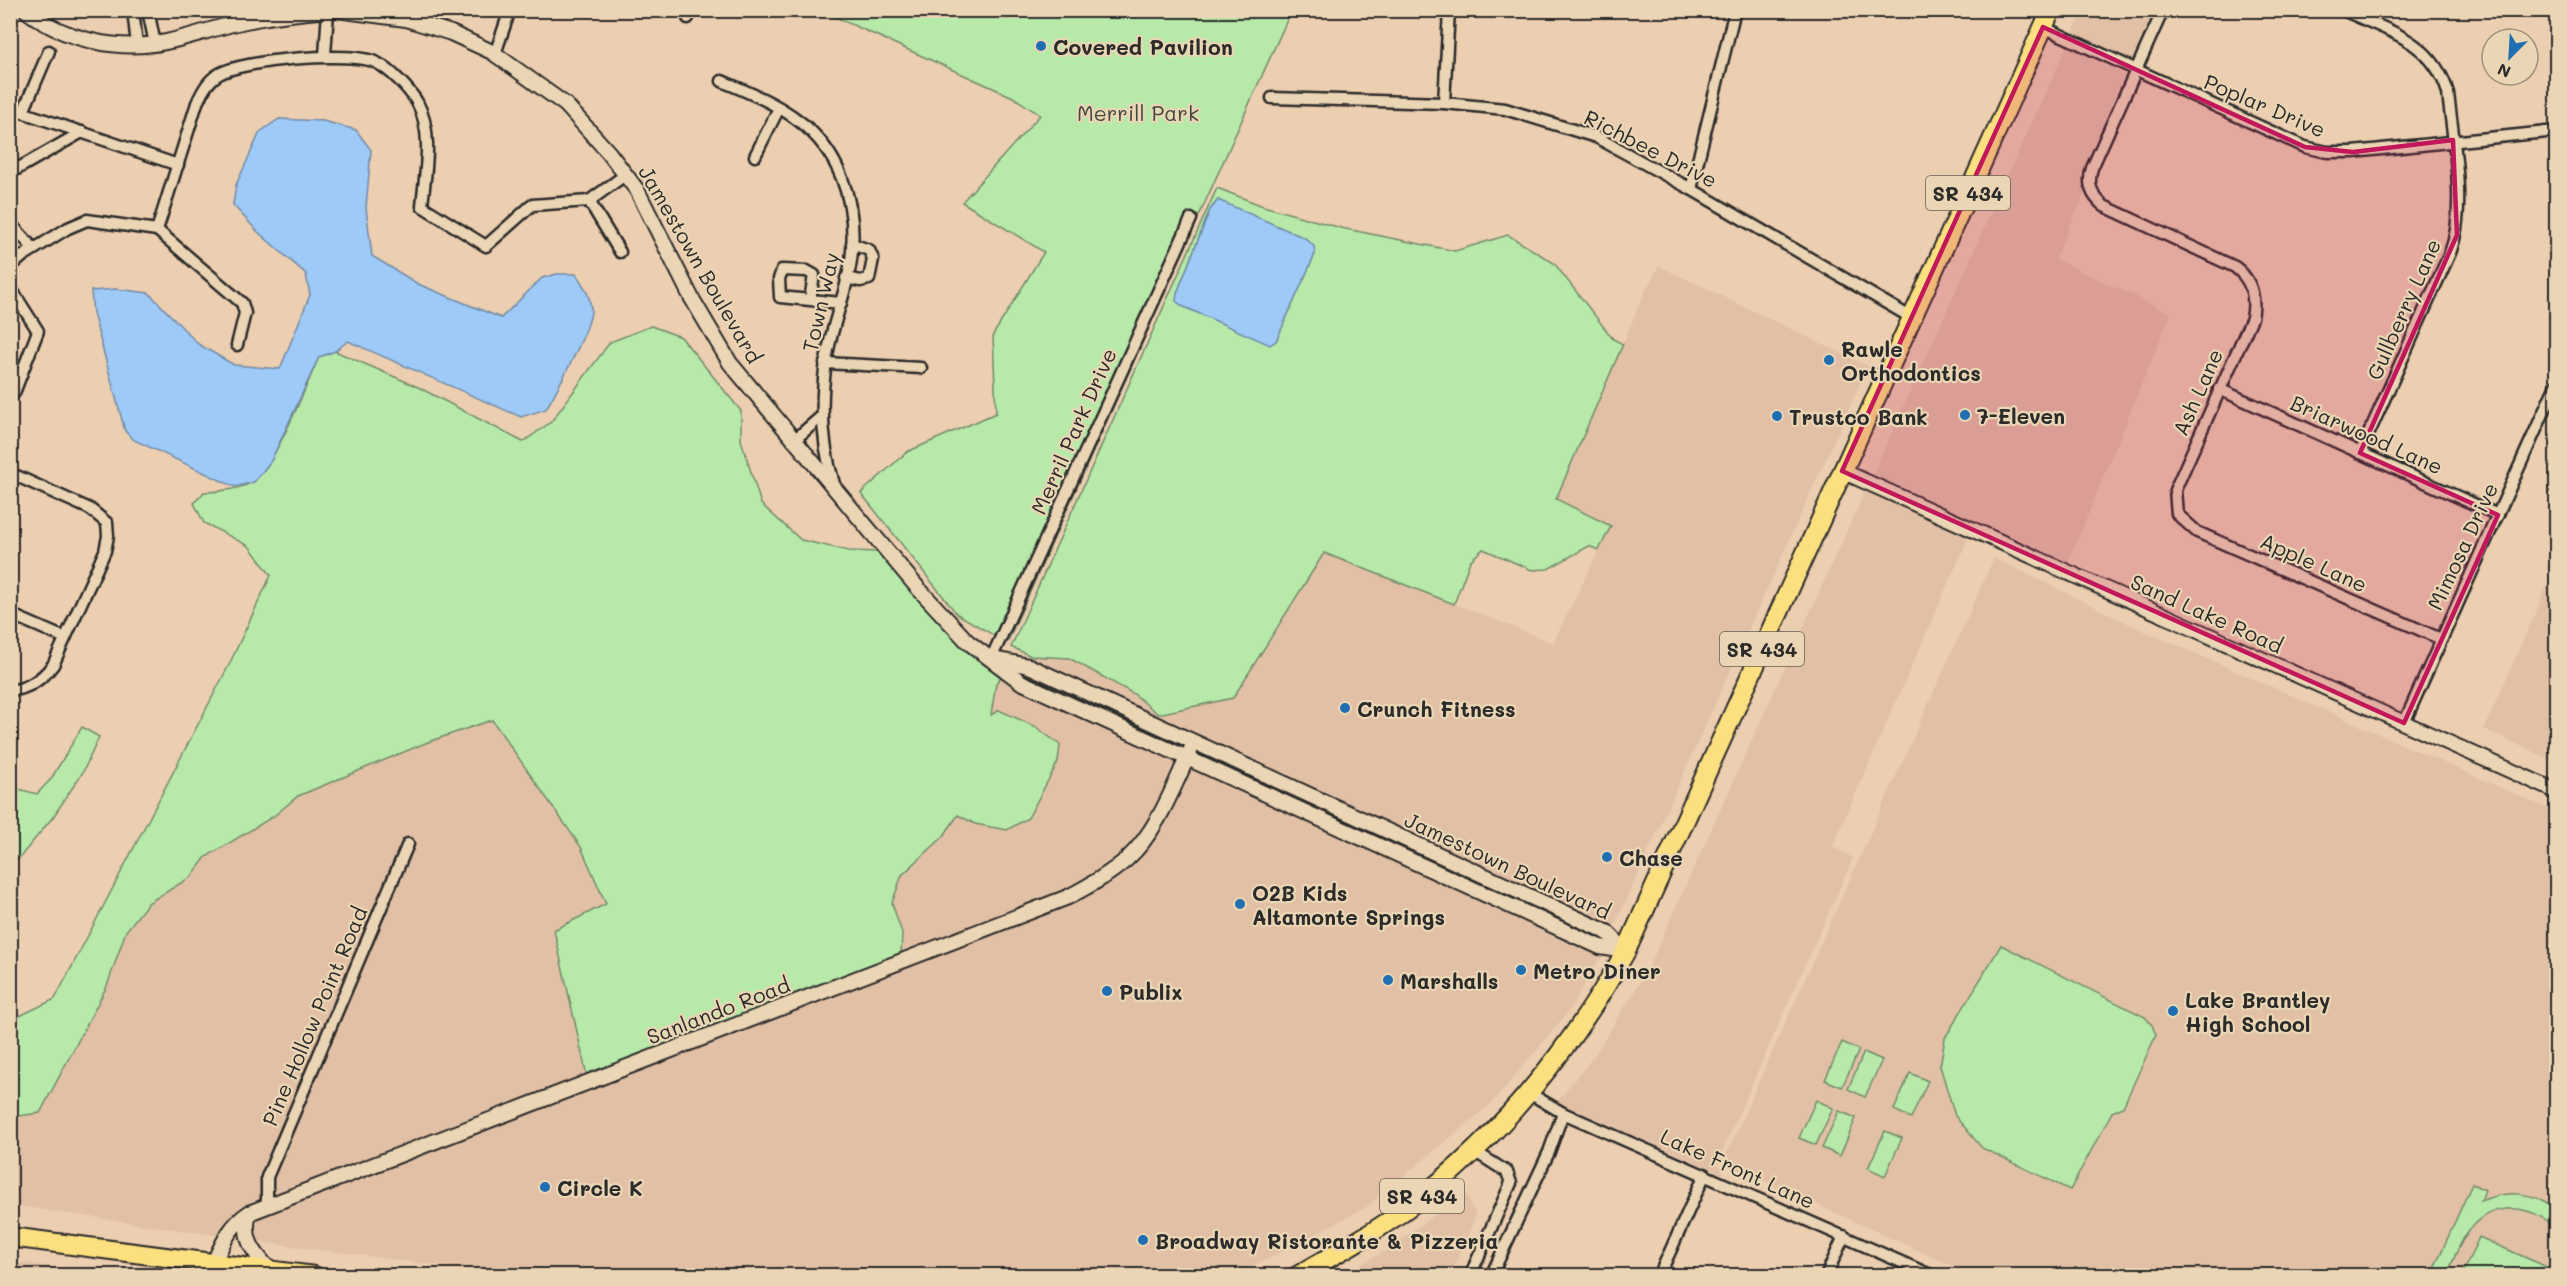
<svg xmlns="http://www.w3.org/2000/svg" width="2567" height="1286" font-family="Mali,sans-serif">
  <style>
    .built { fill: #e1c0a6 }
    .green { fill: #b7e9a9; stroke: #718a6a; stroke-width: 1.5; fill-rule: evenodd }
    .water { fill: #9ecaf8; stroke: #708aa6; stroke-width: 1.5 }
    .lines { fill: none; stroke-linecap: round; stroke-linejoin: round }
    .minor-casing { stroke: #2b2b2b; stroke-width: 15 }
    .tertiary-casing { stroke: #2b2b2b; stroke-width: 18 }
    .primary-casing { stroke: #2b2b2b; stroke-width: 22 }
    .minor { stroke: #ead5b4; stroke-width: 10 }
    .tertiary { stroke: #ead5b4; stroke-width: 14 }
    .primary { stroke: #fce080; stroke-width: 18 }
    .marked { fill: #c2185b; fill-opacity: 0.2; stroke: #c2185b; stroke-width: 4.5; stroke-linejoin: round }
    .poi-dot { fill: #1f6fb2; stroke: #ead5b4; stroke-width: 2 }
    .labels { text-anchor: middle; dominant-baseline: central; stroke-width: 4.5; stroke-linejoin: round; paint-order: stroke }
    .shield { fill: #ead5b4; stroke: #645e54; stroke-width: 1.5 }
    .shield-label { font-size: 20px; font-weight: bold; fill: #2b2b2b }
    .poi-label { font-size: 21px; font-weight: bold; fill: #2b2b2b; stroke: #ead5b4; text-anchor: start }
    .street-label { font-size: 21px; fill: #2b2b2b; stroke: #ead5b4 }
    .park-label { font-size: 21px; fill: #40483e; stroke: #ead5b4 }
  </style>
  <rect width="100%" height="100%" fill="#ecceb0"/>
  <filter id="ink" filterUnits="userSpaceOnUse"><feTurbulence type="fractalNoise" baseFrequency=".0167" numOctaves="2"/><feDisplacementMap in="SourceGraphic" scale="12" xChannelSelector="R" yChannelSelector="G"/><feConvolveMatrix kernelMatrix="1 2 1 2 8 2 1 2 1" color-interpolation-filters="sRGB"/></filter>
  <g filter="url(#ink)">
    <g class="built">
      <path d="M2083,11H2157L2135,61L2073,33Z"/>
      <path d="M2067,45L2129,73L2086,165L2082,185L2085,193L2055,259L2171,313L2067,566L1871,477Z"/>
      <path d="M1659,266L1868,366L1613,929L1197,737L1031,656L1069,658L1134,694L1158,714L1324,552L1553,643L1611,526L1556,499L1645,292Z"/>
      <path d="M1866,489L1969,536L1832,847L1853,858L1718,1160V1165L1724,1169L1722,1174L1557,1102L1594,1056L1646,973Z"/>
      <path d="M1994,558L2142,630L2556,812V1275H1973L1723,1162Z"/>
      <path d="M2556,566V762L2484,729Z"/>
      <path d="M1002,676L1178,761L1145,829L1124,854L1099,873L1066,891L901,955L902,933L892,903L902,875L943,837L958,815L975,824L1007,830L1028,818L1036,800L991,716L996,683Z"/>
      <path d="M492,720L581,847L606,904L554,930L587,1076L273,1196V1178L416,841L406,836L261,1175V1201L245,1205L226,1225L221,1236L11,1205V1117L40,1113L107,986L126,931L148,903L191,877L206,857L274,816L298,796L428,742L474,728Z"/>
      <path d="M1189,766L1602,954L1569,1011L1491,1104L1366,1207L1262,1262L1228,1275L517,1276L255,1241L253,1237L254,1217L1075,901L1105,884L1131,864Z"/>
      <path d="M1465,1192L1476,1215L1451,1275H1342L1389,1249Z"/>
      <path d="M11,1262L125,1275H11Z"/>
    </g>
    <g class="green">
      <path d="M822,11H1291L1007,643L957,614L861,493L907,452L996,413L993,335L1044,252L962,202L1040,115L1013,97Z"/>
      <path d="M1217,188L1263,206L1341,228L1455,251L1508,235L1554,263L1613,339L1623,344L1556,499L1611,526L1599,550L1589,546L1548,569L1532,570L1483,549L1470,561L1454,604L1324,553L1233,698L1158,714L1134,694L1069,658L1031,656L1011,647ZM1218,200L1315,254L1276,341L1270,344L1182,306L1177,293L1210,210Z"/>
      <path d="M651,326L681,337L741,411V440L761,504L801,540L849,551L879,552L984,664L1002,676L996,683L991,715L999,710L1036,727L1060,745L1058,762L1028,818L1007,830L975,824L958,815L943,837L902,875L892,903L902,933L901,955L587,1076L554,930L606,904L581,847L492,720L428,742L298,796L274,816L206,857L191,877L148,903L126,931L107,986L40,1113L11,1117V1020L55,999L229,665L271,575L249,546L204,523L194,503L204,492C217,492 244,489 254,481C274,467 307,384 319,357L335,351L418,387L523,442L551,422L610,342Z"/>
      <path d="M82,727L99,737L83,772L53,817L11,868V787L37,794L51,779Z"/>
      <path d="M2001,945L2145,1017L2152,1025L2156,1035L2123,1107L2112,1112L2070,1190L1982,1148L1955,1116L1940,1066L1945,1038Z"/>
      <path d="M1842,1042L1859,1050L1842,1087L1825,1080Z"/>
      <path d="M1864,1052L1882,1060L1865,1097L1848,1089Z"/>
      <path d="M1910,1073L1928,1081L1911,1118L1894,1110Z"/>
      <path d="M1816,1100L1833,1108L1816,1145L1799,1138Z"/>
      <path d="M1839,1111L1856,1118L1840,1156L1822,1148Z"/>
      <path d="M1885,1131L1902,1138L1885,1176L1868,1168Z"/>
      <path d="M2472,1184L2485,1190L2481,1201C2506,1190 2534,1191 2556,1209V1228C2531,1203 2489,1200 2467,1233C2458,1246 2453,1261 2447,1275H2431Z"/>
      <path d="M2479,1237L2556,1271L2554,1275H2462Z"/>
    </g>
    <g class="water">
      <path d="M279,119L323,121L356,130L371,150L366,208L372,256L418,284L501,318L542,278L557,274H576C583,285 590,294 591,308C593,326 556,391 546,409L521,417L348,341L335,351L319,357L271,461L254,482L235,487L134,440L125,431L93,313L91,291L116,289L149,293L198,344L234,365L280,369L310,295L306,274L258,232L233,205L236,185L260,132Z"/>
      <path d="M1218,200L1305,238L1314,246L1315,254L1276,341L1270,345L1182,306L1176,301L1177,293L1210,210Z"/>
    </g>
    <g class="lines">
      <defs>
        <g id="minor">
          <path d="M133,10L137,45"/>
          <path d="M148,10L155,44"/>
          <path d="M687,10L688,18"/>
          <path d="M2163,10L2092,168C2087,184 2091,195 2104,206L2235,267C2252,280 2256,297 2252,318L2175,490L2177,514L2197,532L2441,639"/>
          <path d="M2343,10C2388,31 2433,41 2448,93C2453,141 2467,208 2450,253L2360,453"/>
          <path d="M2043,27L2305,147L2327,152H2353L2556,131"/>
          <path d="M495,54L510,10"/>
          <path d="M325,55L328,11"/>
          <path d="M722,81C748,92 776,103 799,121C839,151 856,201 852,251C849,289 831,324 826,362C820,403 822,445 834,484"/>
          <path d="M1272,98L1444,103L1505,109L1596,137L1691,189L1912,318"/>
          <path d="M1444,103L1449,10"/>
          <path d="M10,108L178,165"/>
          <path d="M23,112L49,51"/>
          <path d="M755,156L779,108"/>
          <path d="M10,173L82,132"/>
          <path d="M1691,189L1735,10"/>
          <path d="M589,201L625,175"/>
          <path d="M10,223L34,249"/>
          <path d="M157,230L197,103C202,92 208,80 219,74C242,60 354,50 377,63C391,70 409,89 417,102C434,133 425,173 422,206L486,246L532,205L589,201L620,252"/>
          <path d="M10,267L23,256L68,228L87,220L157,230L242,303L245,313L237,345"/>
          <path d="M846,278L860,281L869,279L873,259L869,250L852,244"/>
          <path d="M10,287L38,331L14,393"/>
          <path d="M810,300L814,275L807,271L782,270L779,279L780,297L841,303"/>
          <path d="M825,363L921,368"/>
          <path d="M2219,389L2498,515"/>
          <path d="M793,441L822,416"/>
          <path d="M10,473L90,509L107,523L108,536L105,551L53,665C41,680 29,688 10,691"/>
          <path d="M10,614L65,638"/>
          <path d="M991,659L1191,219"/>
          <path d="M2404,723L2556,385"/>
          <path d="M1529,1093L1563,1113L1933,1276"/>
          <path d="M267,1205V1177L408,844"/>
          <path d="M1470,1276L1511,1183L1507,1172L1474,1151"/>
          <path d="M1491,1276L1549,1152L1563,1113"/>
          <path d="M1659,1276L1705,1174"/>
          <path d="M1826,1276L1844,1236"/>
        </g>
        <g id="tertiary">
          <path d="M26,10C63,40 119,52 166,42C194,36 222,25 251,20C278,14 305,12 333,10"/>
          <path d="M337,10L406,19L451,33L492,52L566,105L609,153L637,190L691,297L730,363L917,587L968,642L1021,682L1600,947L1626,951"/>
          <path d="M1842,471L2556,791"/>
          <path d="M993,659L1029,666L1607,932L1626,951"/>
          <path d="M249,1213C242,1238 253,1252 270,1270"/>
          <path d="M214,1262C223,1243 230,1225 249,1213L1068,897C1089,886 1109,875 1127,859C1159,830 1175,782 1194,743"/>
        </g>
        <g id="primary">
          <path d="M10,1237L314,1276"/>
          <path d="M1297,1276C1334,1255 1372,1234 1406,1209C1498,1140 1570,1051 1626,951L2051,10"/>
        </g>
      </defs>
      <use href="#minor" class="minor-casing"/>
      <use href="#tertiary" class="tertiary-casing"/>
      <use href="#primary" class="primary-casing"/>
      <use href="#minor" class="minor"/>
      <use href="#tertiary" class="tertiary"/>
      <use href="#primary" class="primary"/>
    </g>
  </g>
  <path class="marked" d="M2043,27L2305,147L2353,152L2453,140L2457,235L2360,453L2498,515L2404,723L1842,471Z"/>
  <g class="poi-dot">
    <circle cx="1041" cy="46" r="6"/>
    <circle cx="1829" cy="360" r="6"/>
    <circle cx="1965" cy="415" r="6"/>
    <circle cx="1777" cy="416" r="6"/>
    <circle cx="1345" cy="708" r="6"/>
    <circle cx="1607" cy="857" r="6"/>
    <circle cx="1240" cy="904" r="6"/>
    <circle cx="1521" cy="970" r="6"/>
    <circle cx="1388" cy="980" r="6"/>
    <circle cx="1107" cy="991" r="6"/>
    <circle cx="2173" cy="1011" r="6"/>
    <circle cx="545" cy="1187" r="6"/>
    <circle cx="1143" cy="1240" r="6"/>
  </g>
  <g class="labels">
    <g class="shield">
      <rect x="1926" y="176" width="84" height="34" rx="4.5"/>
      <rect x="1720" y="632" width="84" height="34" rx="4.5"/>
      <rect x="1380" y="1179" width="84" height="34" rx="4.5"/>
    </g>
    <g class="shield-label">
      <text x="1968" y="193">SR 434</text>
      <text x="1762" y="649">SR 434</text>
      <text x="1422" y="1196">SR 434</text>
    </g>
    <g class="poi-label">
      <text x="1053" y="46">Covered Pavilion</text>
      <text x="1841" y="348">Rawle<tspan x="1841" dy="24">Orthodontics</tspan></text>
      <text x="1977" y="415">7-Eleven</text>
      <text x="1789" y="416">Trustco Bank</text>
      <text x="1357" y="708">Crunch Fitness</text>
      <text x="1619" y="857">Chase</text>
      <text x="1252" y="892">O2B Kids<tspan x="1252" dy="24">Altamonte Springs</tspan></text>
      <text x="1533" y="970">Metro Diner</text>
      <text x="1400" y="980">Marshalls</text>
      <text x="1119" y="991">Publix</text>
      <text x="2185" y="999">Lake Brantley<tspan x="2185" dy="24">High School</tspan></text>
      <text x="557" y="1187">Circle K</text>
      <text x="1155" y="1240">Broadway Ristorante &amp; Pizzeria</text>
    </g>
    <g class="street-label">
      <text transform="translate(2265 105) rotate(23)">Poplar Drive</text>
      <text transform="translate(1651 148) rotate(27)">Richbee Drive</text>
      <text transform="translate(701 264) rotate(60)">Jamestown Boulevard</text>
      <text transform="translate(820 302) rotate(-77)">Town Way</text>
      <text transform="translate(2403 309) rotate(-66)">Gullberry Lane</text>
      <text transform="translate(2197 392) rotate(-66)">Ash Lane</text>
      <text transform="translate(1073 431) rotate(-66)">Merril Park Drive</text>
      <text transform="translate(2367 434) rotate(24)">Briarwood Lane</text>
      <text transform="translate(2462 546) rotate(-65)">Mimosa Drive</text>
      <text transform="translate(2314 562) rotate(24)">Apple Lane</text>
      <text transform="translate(2207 613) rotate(24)">Sand Lake Road</text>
      <text transform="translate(1508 865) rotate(25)">Jamestown Boulevard</text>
      <text transform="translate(718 1010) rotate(-21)">Sanlando Road</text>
      <text transform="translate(314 1016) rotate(-67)">Pine Hollow Point Road</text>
      <text transform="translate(1738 1168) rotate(24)">Lake Front Lane</text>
    </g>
    <g class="park-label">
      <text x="1138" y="112">Merrill Park</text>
    </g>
  </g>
  <rect width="2567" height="1286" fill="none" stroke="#ead5b4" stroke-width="36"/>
  <rect x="18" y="18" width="2531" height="1250" fill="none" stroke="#2b2b2b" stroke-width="2" filter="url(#ink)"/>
  <g transform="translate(2510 57) rotate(204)"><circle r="28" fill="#ead5b4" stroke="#9e917d" stroke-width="1.5"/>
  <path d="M0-4.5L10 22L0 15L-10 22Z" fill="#1f6fb2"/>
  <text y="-9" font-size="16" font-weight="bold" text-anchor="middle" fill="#2b2b2b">N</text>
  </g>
</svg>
